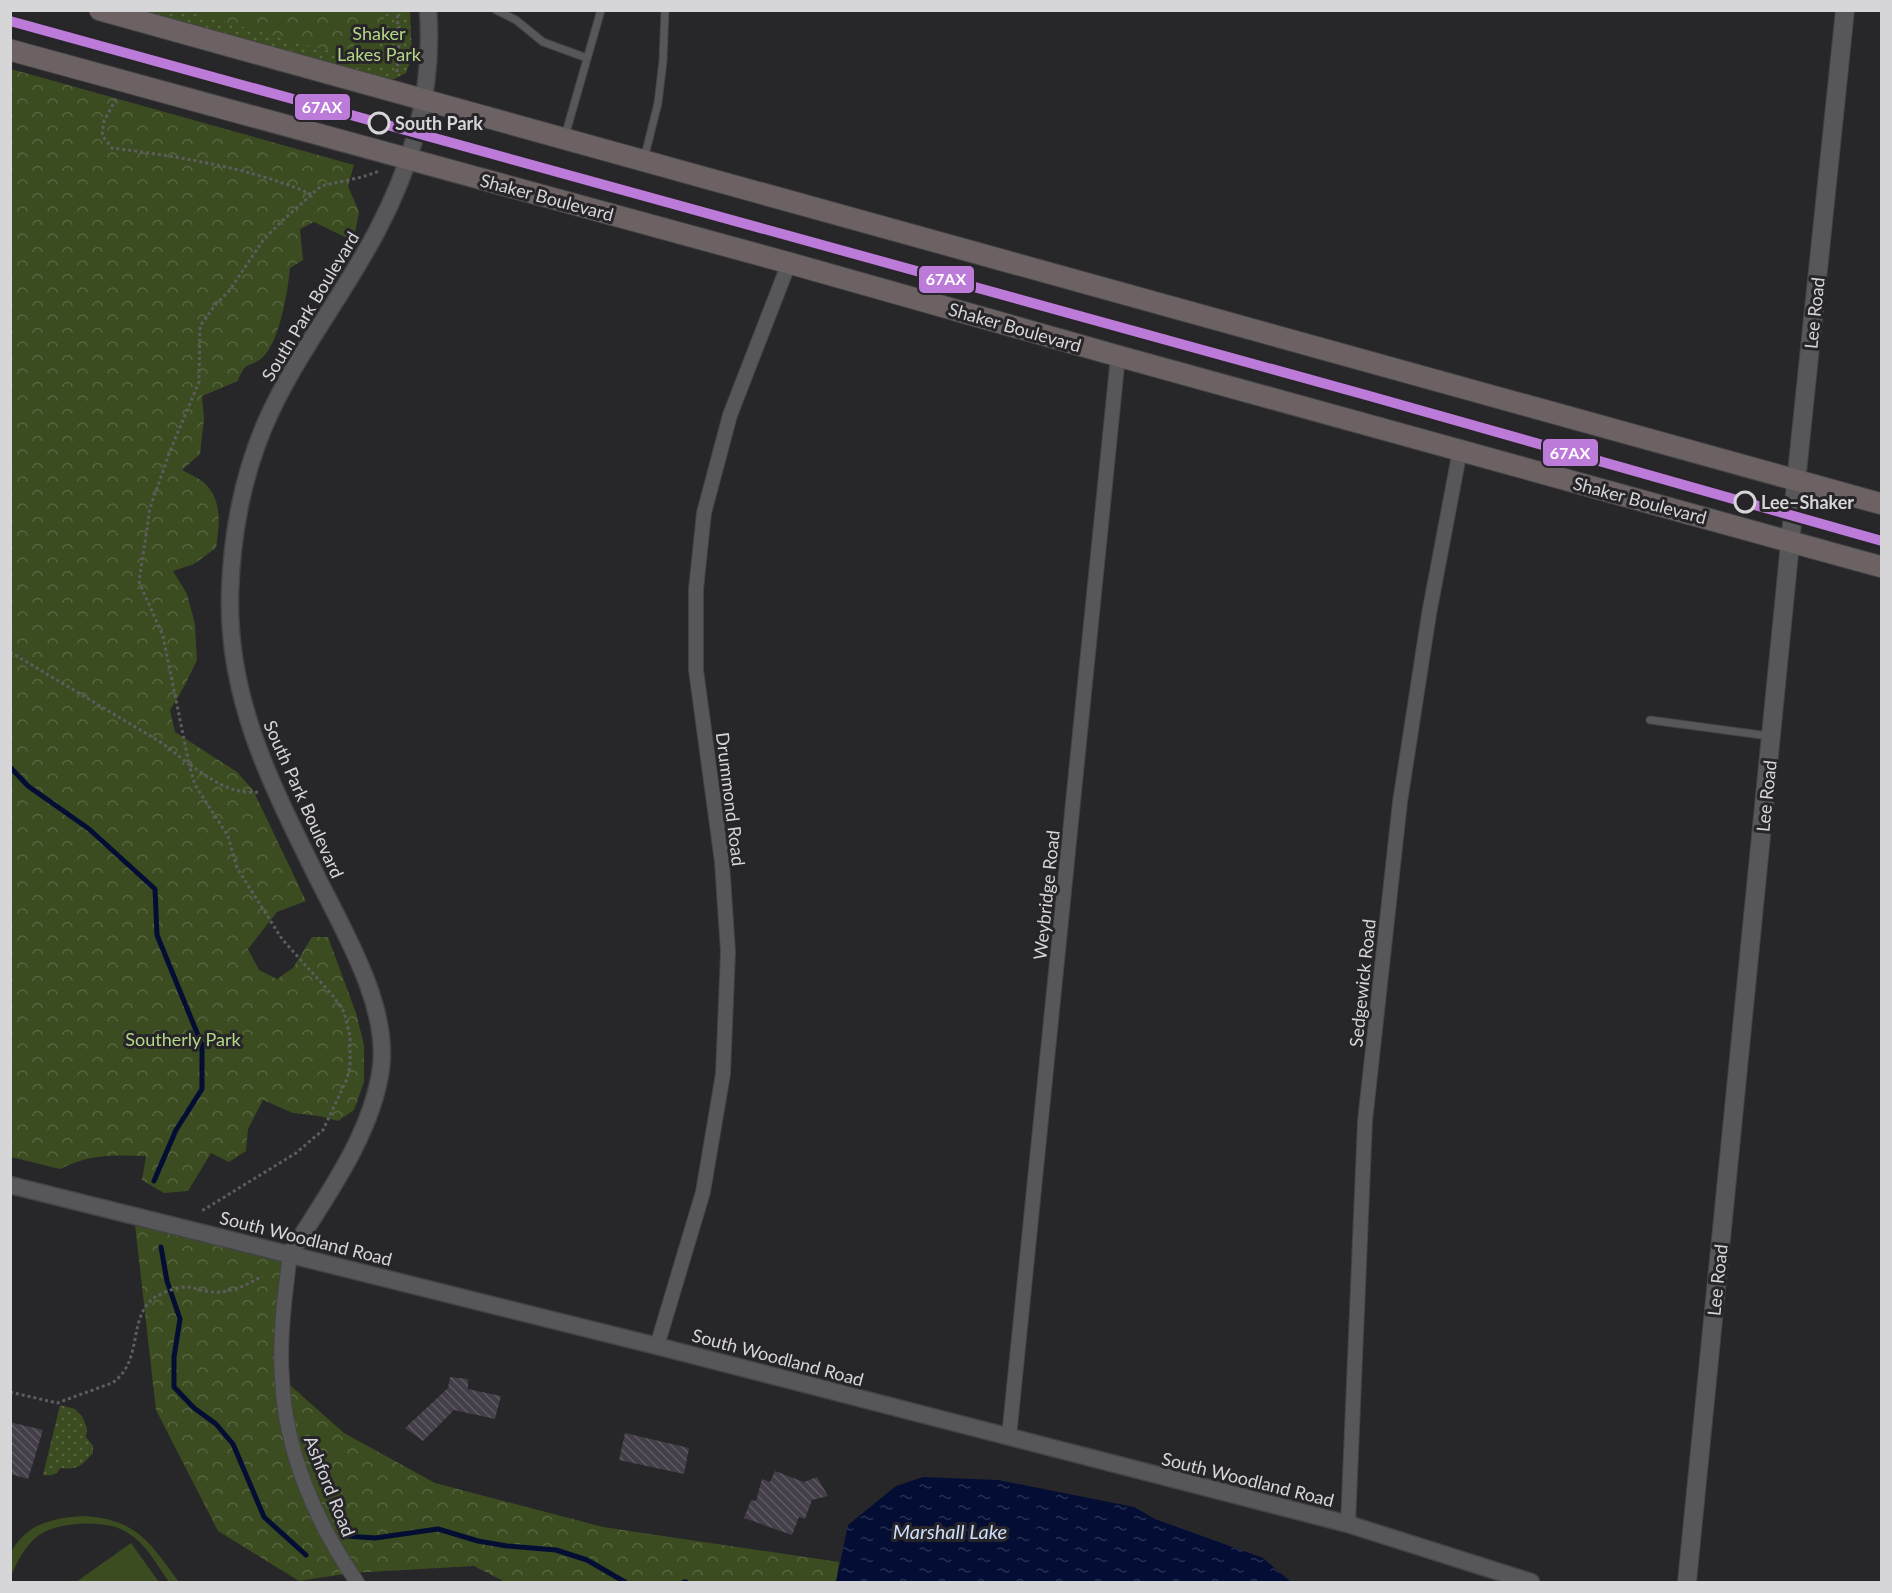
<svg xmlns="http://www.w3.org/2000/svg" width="1892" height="1593" font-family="Lato,sans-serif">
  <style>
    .grass { fill: url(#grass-dots) }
    .forest { fill: url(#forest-crowns) }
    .pitch { fill: #3b4c21 }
    .water { fill: url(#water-ripples) }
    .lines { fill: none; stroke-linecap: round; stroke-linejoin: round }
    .stream { stroke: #040e34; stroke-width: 5 }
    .building { fill: url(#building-back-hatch) }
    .service-casing { stroke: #434345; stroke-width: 9 }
    .minor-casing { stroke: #434345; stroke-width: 16 }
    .tertiary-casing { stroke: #434345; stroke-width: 19 }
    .secondary-casing { stroke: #434345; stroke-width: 20 }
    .primary-casing { stroke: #434345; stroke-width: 23 }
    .path { stroke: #5d5c5e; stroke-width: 3; stroke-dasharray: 3 3; stroke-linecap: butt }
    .service { stroke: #575658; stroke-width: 7 }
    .minor { stroke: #575658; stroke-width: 14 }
    .tertiary { stroke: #575658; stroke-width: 16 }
    .secondary { stroke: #575658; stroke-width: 18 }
    .primary { stroke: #6c6263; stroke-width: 21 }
    .rail-1-casing { stroke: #272529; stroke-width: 15 }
    .rail-1 { stroke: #bd7bd9; stroke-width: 10 }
    .stop-dot { fill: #272529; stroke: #d6d5d8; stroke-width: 3 }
    .labels { text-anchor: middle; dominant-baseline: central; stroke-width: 6; stroke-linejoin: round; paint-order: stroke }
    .park-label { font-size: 18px; fill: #b4d886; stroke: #272529 }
    .stop-label { font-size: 18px; font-weight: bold; fill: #d6d5d8; stroke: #272529; text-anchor: start }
    .street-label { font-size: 18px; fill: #d6d5d8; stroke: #272529 }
    .water-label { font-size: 20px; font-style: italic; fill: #cbdefc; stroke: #272529 }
    .line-badge { stroke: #272529; stroke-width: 2 }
    .badge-label { font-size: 16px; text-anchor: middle; font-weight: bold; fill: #fff }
  </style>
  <defs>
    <pattern id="grass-dots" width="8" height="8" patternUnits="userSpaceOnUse" patternTransform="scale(1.5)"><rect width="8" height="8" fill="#3b4c21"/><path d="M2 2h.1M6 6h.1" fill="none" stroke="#576540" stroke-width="1.8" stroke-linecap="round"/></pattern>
    <pattern id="forest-crowns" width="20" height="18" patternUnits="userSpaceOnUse" patternTransform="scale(1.5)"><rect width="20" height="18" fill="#3b4c21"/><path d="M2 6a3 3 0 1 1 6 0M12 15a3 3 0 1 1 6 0" fill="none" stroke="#576540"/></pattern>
    <pattern id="water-ripples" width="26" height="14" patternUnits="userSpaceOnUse" patternTransform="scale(1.5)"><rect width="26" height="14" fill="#040e34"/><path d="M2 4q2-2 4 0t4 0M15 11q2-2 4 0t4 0" fill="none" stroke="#283051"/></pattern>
    <pattern id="building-back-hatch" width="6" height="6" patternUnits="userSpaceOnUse" patternTransform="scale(1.5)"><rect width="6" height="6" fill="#443e49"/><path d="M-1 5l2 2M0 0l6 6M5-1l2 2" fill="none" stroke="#5e5962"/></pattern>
  </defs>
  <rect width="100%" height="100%" fill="#272628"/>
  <g class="grass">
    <path d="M136,11H410L412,57L406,73L394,79H383Z"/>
    <path d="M60,1405L75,1409L82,1416L87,1428L86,1437L93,1446V1453C81,1466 79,1470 60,1468C57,1475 51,1476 43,1475Z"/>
  </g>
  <g class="forest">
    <path d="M186,11H386L384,17L385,34L372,56L358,59Z"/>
    <path d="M11,69L354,165L348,186L359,212L355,233L347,238L314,222L300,229L303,260L290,268C288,290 280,341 263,357C250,369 246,359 238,381L202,396L204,419L200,454L182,470C188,473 194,476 199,479C223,495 220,523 216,548L194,564L173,571L187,594L195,624L197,660L185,685L170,710L175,732L237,772L253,790L306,901L277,912L248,949L259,970L277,979L293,968L312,937H328L356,1013L364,1045V1082L354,1110L338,1121L319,1116L293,1113L263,1100L248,1129L246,1151L229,1162L211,1153L188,1191L164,1193L142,1180L146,1156C114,1155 89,1154 60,1169L11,1157Z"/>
    <path d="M134,1216L290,1254L282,1378L344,1433L435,1483L603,1527L839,1562L836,1582H505L474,1566L351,1573L299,1581L218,1531L156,1410Z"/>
  </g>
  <g class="pitch">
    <path d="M84,1516C137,1519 150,1543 179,1582H169C157,1565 146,1544 128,1533C108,1519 60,1521 39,1535C26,1545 16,1562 11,1577V1552C27,1523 53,1518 84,1516Z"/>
    <path d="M131,1543L159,1582H76Z"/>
  </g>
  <path class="water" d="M923,1477L998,1480L1134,1507L1155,1519L1263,1558L1291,1582H836L848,1525L896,1486Z"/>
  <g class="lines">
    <g class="stream">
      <path d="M10,767L28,786L89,829L155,889L157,935L202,1045V1089L176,1130L154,1181"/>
      <path d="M161,1247L167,1281L180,1319L174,1357V1387L194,1408L216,1424L233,1444L264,1517L306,1555"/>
      <path d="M346,1536L375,1538L438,1529L478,1541L507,1546L556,1550L587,1560L625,1582"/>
      <path d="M684,1582H686"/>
    </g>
  </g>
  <g class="building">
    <path d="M450,1377L468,1379V1389L501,1396L495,1419L454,1410L423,1441L405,1428L448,1388Z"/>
    <path d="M10,1422L43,1430L28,1479L10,1474Z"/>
    <path d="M625,1433L689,1448L684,1474L619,1460Z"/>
    <path d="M775,1471L804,1482L817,1477L828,1496L812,1500L805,1519L799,1517L792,1535L744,1518L751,1500L756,1501L762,1479L770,1482Z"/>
  </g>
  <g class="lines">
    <defs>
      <g id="service">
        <path d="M496,10L516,20L543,42L587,58"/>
        <path d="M565,136L601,10"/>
        <path d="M644,159L658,103L663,61L665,10"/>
        <path d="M1650,720L1769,736"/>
      </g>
      <g id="minor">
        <path d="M290,1254C285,1295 279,1337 282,1378C285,1451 316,1523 357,1582"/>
        <path d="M657,1346L703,1192L723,1074L728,952L722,862L696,670V589L704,513L730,415L789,263"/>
        <path d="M1009,1437L1118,356"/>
        <path d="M1348,1524L1365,1121L1400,802L1429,614L1460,450"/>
      </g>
      <g id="tertiary">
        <path d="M10,1185L657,1346L1348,1524L1531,1582"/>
        <path d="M290,1254C325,1198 372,1135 381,1068C389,1007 345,933 318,879C272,786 227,700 230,593C232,530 244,468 271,411C301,348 345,292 377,231C413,163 434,87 428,10"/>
      </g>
      <path id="secondary" d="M1687,1582L1798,463L1845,10"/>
      <g id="primary">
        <path d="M100,10L1882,504"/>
        <path d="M10,50L789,263L1118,356L1882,567"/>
      </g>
    </defs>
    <use href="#service" class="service-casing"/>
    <use href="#minor" class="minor-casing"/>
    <use href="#tertiary" class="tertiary-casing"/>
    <use href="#secondary" class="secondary-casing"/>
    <use href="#primary" class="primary-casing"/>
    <g class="path">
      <path d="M397,72L399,44L397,10"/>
      <path d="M116,99L104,121L102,135L112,148C176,156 252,168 311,194"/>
      <path d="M10,652L162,743L189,764L195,785L228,836L237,868L282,939L333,996L344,1012L350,1036V1065L347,1079L323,1130L296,1153L200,1212"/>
      <path d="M258,792C232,795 210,779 189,764L163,636L139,582L150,508L170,451L199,382L200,326L216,304L229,291L264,239L282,221L312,194L321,186L362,177L380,171"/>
      <path d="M10,1392L57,1403L112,1383C145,1361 126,1314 157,1296C164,1292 180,1286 188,1287C199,1289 208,1293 219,1292C235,1291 249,1284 262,1276"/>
    </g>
    <use href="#service" class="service"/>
    <use href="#minor" class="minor"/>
    <use href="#tertiary" class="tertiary"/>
    <use href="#secondary" class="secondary"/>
    <use href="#primary" class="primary"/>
    <defs>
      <path id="rail-1" d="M10,21L1366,395L1882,541"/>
    </defs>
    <use href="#rail-1" class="rail-1-casing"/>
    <use href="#rail-1" class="rail-1"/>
  </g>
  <g class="stop-dot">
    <circle cx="379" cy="123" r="10"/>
    <circle cx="1745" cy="502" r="10"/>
  </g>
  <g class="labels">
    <g class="park-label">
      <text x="379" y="33">Shaker<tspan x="379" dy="21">Lakes Park</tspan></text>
      <text x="183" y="1039">Southerly Park</text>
    </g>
    <g class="stop-label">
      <text x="395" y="123">South Park</text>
      <text x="1761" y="502">Lee–Shaker</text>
    </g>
    <g class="street-label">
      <text transform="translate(547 197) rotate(15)">Shaker Boulevard</text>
      <text transform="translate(310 306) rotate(-59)">South Park Boulevard</text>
      <text transform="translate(1814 313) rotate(-84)">Lee Road</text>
      <text transform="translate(1015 327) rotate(16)">Shaker Boulevard</text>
      <text transform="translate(1640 500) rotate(15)">Shaker Boulevard</text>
      <text transform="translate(1766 796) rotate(-84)">Lee Road</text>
      <text transform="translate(304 799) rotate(66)">South Park Boulevard</text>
      <text transform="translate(731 799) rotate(83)">Drummond Road</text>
      <text transform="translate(1046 895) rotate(-84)">Weybridge Road</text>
      <text transform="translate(1362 983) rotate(-84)">Sedgewick Road</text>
      <text transform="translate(306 1238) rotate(14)">South Woodland Road</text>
      <text transform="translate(1717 1280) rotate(-84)">Lee Road</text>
      <text transform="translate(778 1357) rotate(15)">South Woodland Road</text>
      <text transform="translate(1248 1479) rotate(14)">South Woodland Road</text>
      <text transform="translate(330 1486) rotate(68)">Ashford Road</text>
    </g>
    <g class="water-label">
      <text x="950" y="1531">Marshall Lake</text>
    </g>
  </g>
  <g class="line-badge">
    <rect x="294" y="93" width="57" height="28" rx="6" fill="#bd7bd9"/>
    <rect x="918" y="265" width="57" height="29" rx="6" fill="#bd7bd9"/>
    <rect x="1542" y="438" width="57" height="29" rx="6" fill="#bd7bd9"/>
  </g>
  <g class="badge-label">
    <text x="322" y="113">67AX</text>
    <text x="946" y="285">67AX</text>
    <text x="1570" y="459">67AX</text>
  </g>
  <rect width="1892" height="1593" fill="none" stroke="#d6d5d8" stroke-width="24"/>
</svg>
